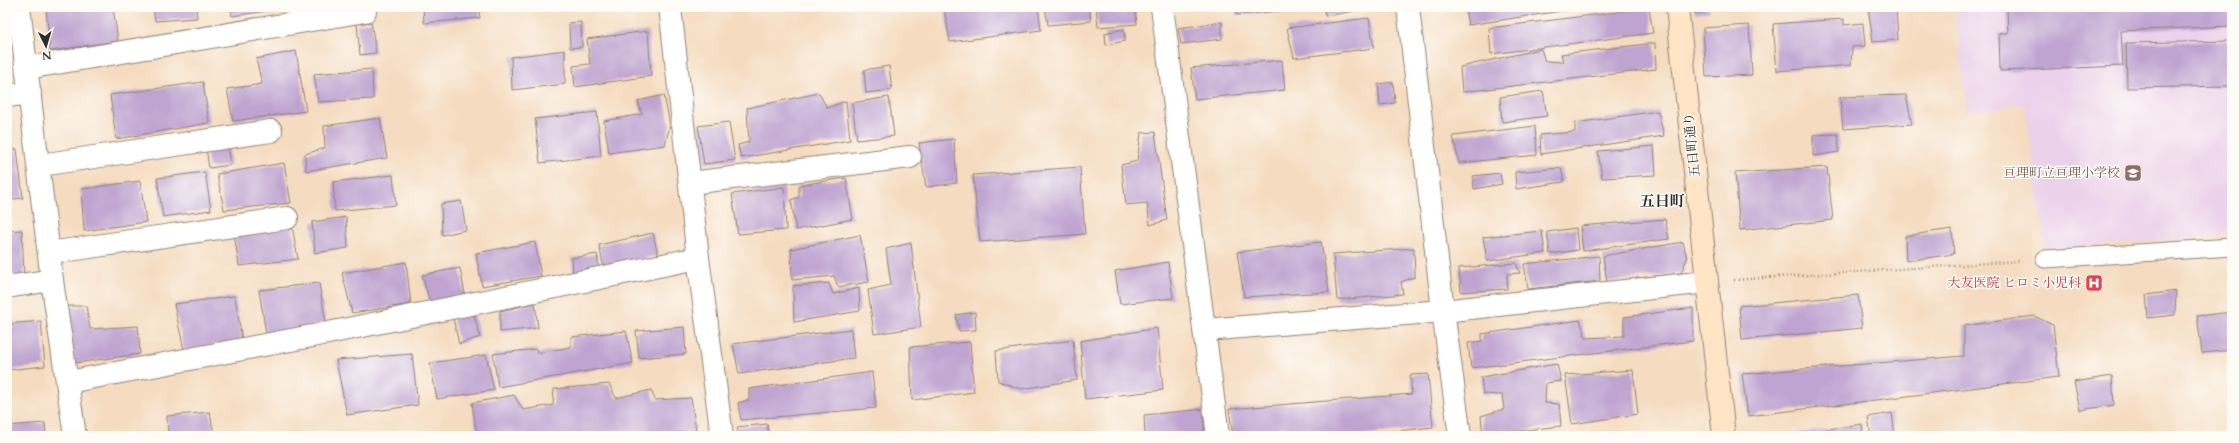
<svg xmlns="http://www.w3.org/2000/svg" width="2239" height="443" font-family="Cardo,'Noto Serif JP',serif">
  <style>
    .built { fill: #ecd1ea }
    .building { fill: #bfa4d1 }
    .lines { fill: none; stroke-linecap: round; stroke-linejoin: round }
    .lane-casing { stroke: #908375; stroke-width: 19 }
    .street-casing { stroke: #908375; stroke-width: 24 }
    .secondary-casing { stroke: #908375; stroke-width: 24 }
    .path { stroke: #908375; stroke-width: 2.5; stroke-dasharray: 1 3; stroke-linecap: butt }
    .lane { stroke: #fff; stroke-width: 17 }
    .street { stroke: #fff; stroke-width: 22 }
    .secondary { stroke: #ffe4c6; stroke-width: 22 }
    .labels { text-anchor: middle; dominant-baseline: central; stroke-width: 3; stroke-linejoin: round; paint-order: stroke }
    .street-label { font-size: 13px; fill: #2b2b2b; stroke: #fdfcf7 }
    .education-label { font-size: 13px; fill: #785e54; stroke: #fdfcf7; text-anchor: end }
    .health-label { font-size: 13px; fill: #be3a42; stroke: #fdfcf7; text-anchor: end }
    .quarter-label { font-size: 15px; font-weight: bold; fill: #2b2b2b; stroke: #fdfcf7 }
  </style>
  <rect width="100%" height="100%" fill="#fdfcf7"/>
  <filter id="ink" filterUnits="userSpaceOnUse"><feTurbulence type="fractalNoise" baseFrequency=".025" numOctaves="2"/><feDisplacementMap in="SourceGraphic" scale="8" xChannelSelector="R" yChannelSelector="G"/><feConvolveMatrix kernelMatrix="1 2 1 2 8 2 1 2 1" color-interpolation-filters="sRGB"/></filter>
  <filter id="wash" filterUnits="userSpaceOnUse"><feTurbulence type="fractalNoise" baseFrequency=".012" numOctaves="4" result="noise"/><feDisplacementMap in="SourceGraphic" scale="16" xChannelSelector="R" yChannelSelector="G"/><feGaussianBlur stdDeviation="0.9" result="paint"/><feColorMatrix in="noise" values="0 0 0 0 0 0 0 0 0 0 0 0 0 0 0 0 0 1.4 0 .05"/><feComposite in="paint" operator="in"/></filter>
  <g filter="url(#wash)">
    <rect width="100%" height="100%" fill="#f5dbbf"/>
    <path class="built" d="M1955,7H2232V235L2046,249L2024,104L1967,112Z"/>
    <g id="blocks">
      <g class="building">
        <path d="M46,7H113L118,41L50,51Z"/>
        <path d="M153,7H196L197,18L155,21Z"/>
        <path d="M231,7H288V8L232,16Z"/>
        <path d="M423,7H478L480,18L424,23Z"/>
        <path d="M944,7H1038L1041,30L950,42Z"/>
        <path d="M1045,7H1089L1091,21L1048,25Z"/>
        <path d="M1096,7H1135L1137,24L1098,27Z"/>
        <path d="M1235,7H1312V8L1236,15Z"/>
        <path d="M1324,7H1372V8L1325,16Z"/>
        <path d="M1465,7H1567L1568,10L1468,25Z"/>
        <path d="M1694,7H1709L1710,11L1695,14Z"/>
        <path d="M1868,7H1896L1898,40L1873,42Z"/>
        <path d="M2007,7H2232V26L2121,31L2123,66L2000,71L1999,33H2008Z"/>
        <path d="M1649,8L1653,33L1491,54L1489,28Z"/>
        <path d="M1369,18L1374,48L1294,58L1287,28Z"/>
        <path d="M1844,19V25L1863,23L1865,46L1852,47L1851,65L1777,71L1773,24Z"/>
        <path d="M371,22L376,53L360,55L357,24Z"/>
        <path d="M581,22L582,47L570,48L569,23Z"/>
        <path d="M1222,22V39L1181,44L1178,28Z"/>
        <path d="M1749,25L1752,75L1706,77L1703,28Z"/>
        <path d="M1124,29L1125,41L1106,45L1105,33Z"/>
        <path d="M648,31L651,76L575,87L573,66L590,64L587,39Z"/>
        <path d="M2229,41L2230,86L2127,88L2126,43Z"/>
        <path d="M1655,43L1656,69L1462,92L1460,67L1541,49L1545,61L1563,62L1561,54Z"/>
        <path d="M565,50V84L512,90L511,57Z"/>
        <path d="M296,51L306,111L233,121L227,89L262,84L256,59Z"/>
        <path d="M7,56L12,78L7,79Z"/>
        <path d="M1282,60L1285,90L1195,99L1191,68Z"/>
        <path d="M889,66L892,90L866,93L864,70Z"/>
        <path d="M372,69L373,99L318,102L314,74Z"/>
        <path d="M203,82L209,123L116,139L110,95Z"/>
        <path d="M1393,82L1395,103L1380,105L1378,84Z"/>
        <path d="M1543,91L1547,116L1502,122L1500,97Z"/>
        <path d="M819,93L827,108L846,101L850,140L741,158L738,145L749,142L747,108Z"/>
        <path d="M664,95L670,125L665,145L609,153L604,121L642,114L638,101Z"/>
        <path d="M1906,95L1912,124L1843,129L1840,97Z"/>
        <path d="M889,97L894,136L857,140L852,103Z"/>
        <path d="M1658,111L1664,136L1541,154L1540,135L1575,132V123Z"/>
        <path d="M597,112L601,156L540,163L535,119Z"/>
        <path d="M380,118L387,158L306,171L305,154L325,148L324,126Z"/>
        <path d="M729,122L735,160L704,164L698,126Z"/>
        <path d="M1535,126L1537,155L1459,163L1453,136Z"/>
        <path d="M1155,132L1167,220L1150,225L1147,203L1126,205L1121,165L1137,161L1141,133Z"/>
        <path d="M1838,134L1839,152L1813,156V135Z"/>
        <path d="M954,139L957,183L926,187L919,143Z"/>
        <path d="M228,144L231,165L209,168L206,148Z"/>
        <path d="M1654,146L1656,175L1602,178L1598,151Z"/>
        <path d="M17,149L23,198L7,200V151Z"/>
        <path d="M284,163L291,203L224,210L217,174Z"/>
        <path d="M1080,167L1085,234L980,242L973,175Z"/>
        <path d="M1827,167L1833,220L1740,230L1735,173Z"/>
        <path d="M1561,168L1564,182L1516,189L1515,172Z"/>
        <path d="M205,172L211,210L163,217L157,178Z"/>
        <path d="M1500,173L1502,184L1474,189L1473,176Z"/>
        <path d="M393,175L396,205L335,211L333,182Z"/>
        <path d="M846,178L853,219L796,230L791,200L799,197V185Z"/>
        <path d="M140,181L146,222L84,231L81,189Z"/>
        <path d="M784,187L786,230L738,234L732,194Z"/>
        <path d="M461,201L466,230L442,235L441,204Z"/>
        <path d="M346,217L348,248L315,253L312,222Z"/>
        <path d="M1665,219L1669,239L1583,251L1580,226Z"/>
        <path d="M292,226L298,259L239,266L234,234Z"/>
        <path d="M1576,228L1578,250L1550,254L1547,232Z"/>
        <path d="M1952,229L1954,254L1906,261L1905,236Z"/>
        <path d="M22,230L24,276L7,277V231Z"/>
        <path d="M1542,231L1545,253L1487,261L1483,237Z"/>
        <path d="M653,233L658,255L604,268L599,245Z"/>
        <path d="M860,235L869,282L838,287L834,276L792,280L791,249Z"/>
        <path d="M535,242L541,276L482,286L476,253Z"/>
        <path d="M1321,242L1329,292L1244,297L1237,252Z"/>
        <path d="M1683,242L1687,259L1681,273L1607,282L1603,256Z"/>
        <path d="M911,243L921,327L874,334L868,290L891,285L886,249Z"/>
        <path d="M1414,248L1415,277L1401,282L1403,294L1337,300L1333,254Z"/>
        <path d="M597,254L599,270L573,274L572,258Z"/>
        <path d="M1599,256L1600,281L1528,289L1524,264Z"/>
        <path d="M406,262L411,304L352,313L342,273Z"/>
        <path d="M1168,262L1173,298L1120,304L1115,271Z"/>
        <path d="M1516,263L1520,273L1507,274V289L1461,292L1459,268Z"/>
        <path d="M460,268L465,294L430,303L422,275Z"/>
        <path d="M319,283L326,323L266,334L259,290Z"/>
        <path d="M829,283L833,294L859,288L860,311L794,322L793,286Z"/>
        <path d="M2176,291L2175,315L2148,318L2146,295Z"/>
        <path d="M1858,295L1862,328L1742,340L1739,306Z"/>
        <path d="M235,296L242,340L184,350L174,304Z"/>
        <path d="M535,303L538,328L500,332V311Z"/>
        <path d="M64,306H86L90,329L138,326L140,354L75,363Z"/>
        <path d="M1693,308V341L1471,368L1468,343L1482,341V334L1580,320L1586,338L1624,336V317Z"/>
        <path d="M975,312L976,330L959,331L956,315Z"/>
        <path d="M2232,312V350L2202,353L2197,316Z"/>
        <path d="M474,314L480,337L459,344L453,318Z"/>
        <path d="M2034,316L2053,325L2059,377L1748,416L1742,374L1964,356V326Z"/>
        <path d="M41,321L45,366L7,370V324Z"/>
        <path d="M684,327L686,354L639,358L636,331Z"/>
        <path d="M1157,328L1163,390L1085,399L1080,341Z"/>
        <path d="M851,329L854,358L739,374L733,344Z"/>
        <path d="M626,331L633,363L498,387L493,354L536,349L537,353L571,347V337Z"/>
        <path d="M1073,340L1077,380L1021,389L998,381L996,351Z"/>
        <path d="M970,342L974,392L912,400L910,347Z"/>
        <path d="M412,354L418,405L347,415L336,360Z"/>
        <path d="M486,355L494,390L437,399L430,363Z"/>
        <path d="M1557,364L1561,381L1546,383L1545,403L1559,404L1561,426L1483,435L1481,416L1504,409L1502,395L1483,394L1481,377Z"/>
        <path d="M1633,370L1638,414L1572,424L1565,375Z"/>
        <path d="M872,372L876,408L741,420L738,403L749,400V389Z"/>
        <path d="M1428,374L1433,427L1353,436H1233L1229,409L1412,394L1410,375Z"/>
        <path d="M2112,376L2114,405L2080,410L2074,382Z"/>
        <path d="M609,384L616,398L651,390L655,400L691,398L696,430L659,436H477L472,403L514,395L523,410L553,405L554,389Z"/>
        <path d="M1204,409V436H1145L1144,415Z"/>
        <path d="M210,412L214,436H168L167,416Z"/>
        <path d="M1892,413L1895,436H1871L1868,417Z"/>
        <path d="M45,423L46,436H7V426Z"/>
        <path d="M767,424L769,436H739L737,427Z"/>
        <path d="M1862,424L1863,436H1788V435Z"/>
      </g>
    </g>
  </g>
  <g filter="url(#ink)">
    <use href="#blocks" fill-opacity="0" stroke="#908375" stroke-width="1"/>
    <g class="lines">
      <defs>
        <path id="lane" d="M2045,259L2232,247"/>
        <g id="street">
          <path d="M19,7L52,280L75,436"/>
          <path d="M670,7L698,258L722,436"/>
          <path d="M1162,7L1218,436"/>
          <path d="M1408,7L1443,311L1460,436"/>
          <path d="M27,68L365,11"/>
          <path d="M7,96L30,93"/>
          <path d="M40,165L271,131"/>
          <path d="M690,183L910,157"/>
          <path d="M49,253L287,218"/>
          <path d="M7,287L52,280"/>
          <path d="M1204,330L1443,311L1707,282"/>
          <path d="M68,382L328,333L698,258"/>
        </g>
        <path id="secondary" d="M1677,7L1724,436"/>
      </defs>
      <use href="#lane" class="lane-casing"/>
      <use href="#street" class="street-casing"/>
      <use href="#secondary" class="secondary-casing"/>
      <path class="path" d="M1734,280L2020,261"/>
      <use href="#lane" class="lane"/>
      <use href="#street" class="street"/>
      <use href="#secondary" class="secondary"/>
    </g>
  </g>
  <defs>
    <symbol id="school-square" viewBox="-11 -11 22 22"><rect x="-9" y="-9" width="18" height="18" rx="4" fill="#8d6e63" stroke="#fdfcf7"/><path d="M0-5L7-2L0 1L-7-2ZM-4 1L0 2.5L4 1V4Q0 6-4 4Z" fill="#fff"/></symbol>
    <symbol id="hospital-square" viewBox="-11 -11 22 22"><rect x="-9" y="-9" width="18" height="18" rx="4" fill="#e0444e" stroke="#fdfcf7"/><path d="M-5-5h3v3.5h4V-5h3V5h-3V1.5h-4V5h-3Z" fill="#fff"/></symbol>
  </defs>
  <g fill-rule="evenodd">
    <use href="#school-square" x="2123" y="163" width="20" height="20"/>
    <use href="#hospital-square" x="2084" y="273" width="20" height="20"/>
  </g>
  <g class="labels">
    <g class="street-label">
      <text transform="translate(1692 145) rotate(-96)">五日町通り</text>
    </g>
    <g class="education-label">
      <text x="2120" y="173">亘理町立亘理小学校</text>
    </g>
    <g class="health-label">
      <text x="2081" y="283">大友医院 ヒロミ小児科</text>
    </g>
    <g class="quarter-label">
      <text x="1662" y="201">五日町</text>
    </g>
  </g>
  <rect width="2239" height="443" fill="none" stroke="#fdfcf7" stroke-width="24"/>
  <g transform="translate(46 46) rotate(175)" stroke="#fdfcf7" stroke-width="3" paint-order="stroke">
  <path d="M0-3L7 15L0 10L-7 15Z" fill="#2b2b2b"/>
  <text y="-6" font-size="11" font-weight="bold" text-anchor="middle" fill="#2b2b2b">N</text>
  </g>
</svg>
